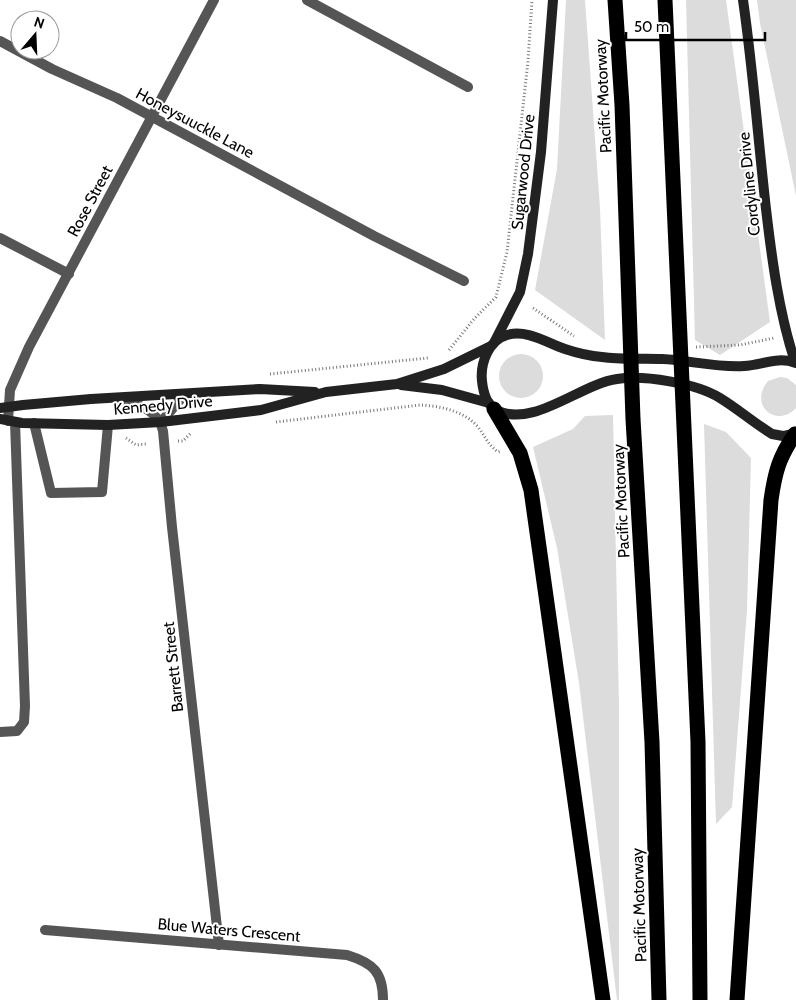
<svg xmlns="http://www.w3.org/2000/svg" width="796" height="1000" font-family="Cabin,sans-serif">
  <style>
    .green { fill: #dcdcdc }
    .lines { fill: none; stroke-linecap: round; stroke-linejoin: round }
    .path { stroke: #777; stroke-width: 3; stroke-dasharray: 1 2.5; stroke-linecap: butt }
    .lane { stroke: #555; stroke-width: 10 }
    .street { stroke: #555; stroke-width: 10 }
    .secondary { stroke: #222; stroke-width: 10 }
    .highway { stroke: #000; stroke-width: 15 }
    .labels { text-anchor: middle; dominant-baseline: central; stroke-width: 4; stroke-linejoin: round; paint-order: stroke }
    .street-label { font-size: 16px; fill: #000; stroke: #fff }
  </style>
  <rect width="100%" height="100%" fill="#fff"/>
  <g class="green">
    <path d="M566,0H585L600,208L605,340L535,290L557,169Z"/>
    <path d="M686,0H726L770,322L720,355L695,340Z"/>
    <path d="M757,0H796V196L760,23Z"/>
    <circle cx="521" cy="376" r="22"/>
    <path d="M780,377L787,378L796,385V408C776,429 748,405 768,381Z"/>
    <path d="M613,415L619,706V1000H617L579,683L557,548L533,447L573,429L585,416Z"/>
    <path d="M704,424L726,432L751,458L747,610L732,807L716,824Z"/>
  </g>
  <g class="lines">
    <g class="path">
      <path d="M533,308L574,336"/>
      <path d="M696,347L740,345L774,338"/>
      <path d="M449,350L474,319L496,297L507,252L528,61L532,0"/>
      <path d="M270,374L428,358"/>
      <path d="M276,422L420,405C441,406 464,411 478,427C485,436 488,445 498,452L501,451"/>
      <path d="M126,438L136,445L146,444"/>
      <path d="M178,441H183L191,433"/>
    </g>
    <g class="lane">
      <path d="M0,41L52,69L117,98L374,236L464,281"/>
      <path d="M34,423L51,493L102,492L108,425"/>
      <path d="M0,732L17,731L24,722L25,706L15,422"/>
    </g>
    <g class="street">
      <path d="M307,0L468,87"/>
      <path d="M0,238L69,274"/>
      <path d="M118,398C138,405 158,409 163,431L172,527L219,945"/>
      <path d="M8,421L10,390L29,347L214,0"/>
      <path d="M161,422L185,394"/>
      <path d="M45,930L347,955C373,963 383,972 383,1000"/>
    </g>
    <g class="secondary">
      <path d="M743,0C753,69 758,139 766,209C772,260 779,313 795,362"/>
      <path d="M495,341L520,292L528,254L541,152L553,0"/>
      <path d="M796,363C777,356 763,365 744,366C717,368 689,360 662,359C642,358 622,360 602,357C589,356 577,353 565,349C547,343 527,329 507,335C489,340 480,363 482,381C483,391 486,404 496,410C533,429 580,384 617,379C644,375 696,383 720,398C738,409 754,423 772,434L783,436L796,433"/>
      <path d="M401,385L442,390L489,403"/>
      <path d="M0,408L23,405L91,399L260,389L315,392"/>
      <path d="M0,419L22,423L108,425L161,422L261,410L326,392L397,384L444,369L491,346"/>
    </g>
    <g class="highway">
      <path d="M615,0L622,105L633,419L652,742L659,1000"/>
      <path d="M665,0L698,742L700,1000"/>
      <path d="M494,409L520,453L531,490L603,1000"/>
      <path d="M737,1000L771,500C775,472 779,457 795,434"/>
    </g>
  </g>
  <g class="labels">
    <g class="street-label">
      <text transform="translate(603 96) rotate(-93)">Pacific Motorway</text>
      <text transform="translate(195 123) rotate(28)">Honeysuuckle Lane</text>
      <text transform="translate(523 172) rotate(-84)">Sugarwood Drive</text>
      <text transform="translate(749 184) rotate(-96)">Cordyline Drive</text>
      <text transform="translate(90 201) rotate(-62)">Rose Street</text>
      <text transform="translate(163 405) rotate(-5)">Kennedy Drive</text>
      <text transform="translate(621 501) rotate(-93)">Pacific Motorway</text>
      <text transform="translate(173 667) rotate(-96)">Barrett Street</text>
      <text transform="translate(639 905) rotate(-92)">Pacific Motorway</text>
      <text transform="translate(229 930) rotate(5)">Blue Waters Crescent</text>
    </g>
  </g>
  <g transform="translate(35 35) rotate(19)"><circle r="24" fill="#ffffff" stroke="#999999"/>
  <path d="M0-4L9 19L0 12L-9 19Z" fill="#000000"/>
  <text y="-8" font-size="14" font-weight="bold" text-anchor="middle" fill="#000000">N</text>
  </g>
  <path d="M626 32v8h139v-8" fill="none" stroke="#000000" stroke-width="2.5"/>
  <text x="634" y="32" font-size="15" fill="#000000" stroke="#ffffff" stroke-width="4" paint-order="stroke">50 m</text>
</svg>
